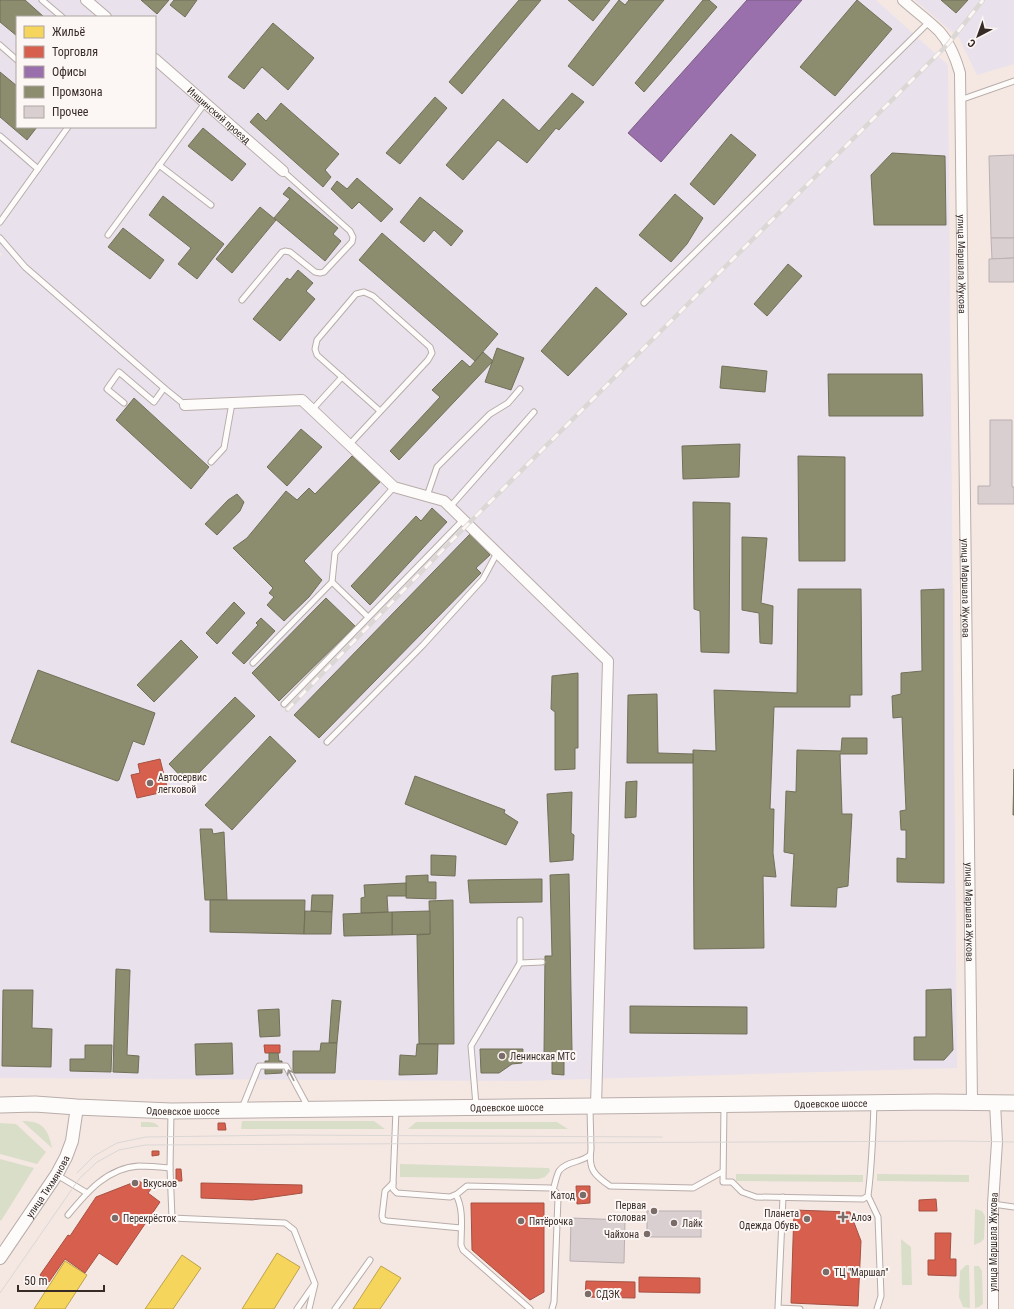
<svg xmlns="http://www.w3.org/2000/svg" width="1014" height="1309" font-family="'Roboto Condensed',sans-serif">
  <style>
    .industrial { fill: #e9e2ec; fill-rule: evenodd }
    .green { fill: #d9dec8 }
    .homes { fill: #f6d55c; stroke: #bda24c }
    .shops { fill: #d6604d; stroke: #a65042 }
    .offices { fill: #9970ab; stroke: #7c5b83 }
    .industry { fill: #8c8c6e; stroke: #726f59 }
    .building { fill: #d9cfd1; stroke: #bab0b2 }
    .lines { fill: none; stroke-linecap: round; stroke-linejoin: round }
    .service-casing { stroke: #b8ada9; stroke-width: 7 }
    .minor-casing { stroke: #b8ada9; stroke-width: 12 }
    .tertiary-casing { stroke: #b8ada9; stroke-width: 14 }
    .primary-casing { stroke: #b8ada9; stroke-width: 17 }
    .service { stroke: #fefcfb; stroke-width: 5 }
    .minor { stroke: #fefcfb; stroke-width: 10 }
    .tertiary { stroke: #fefcfb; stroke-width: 12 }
    .primary { stroke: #fefcfb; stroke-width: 15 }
    .tram { stroke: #dbd7d5; stroke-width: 1 }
    .rail-casing { stroke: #dbd7d5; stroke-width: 4.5 }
    .rail { stroke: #fcf6f4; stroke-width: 3; stroke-dasharray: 9; stroke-linecap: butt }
    .oneway { stroke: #9a9491 }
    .poi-dot { fill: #7a6d69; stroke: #fcf6f4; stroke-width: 1.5 }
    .labels { text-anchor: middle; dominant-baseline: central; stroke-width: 4; stroke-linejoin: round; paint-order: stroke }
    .street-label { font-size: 10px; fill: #372b27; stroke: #fcf6f4 }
    .poi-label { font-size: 10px; fill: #372b27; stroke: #fcf6f4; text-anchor: start }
  </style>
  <rect width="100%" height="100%" fill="#f5e8e3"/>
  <g class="industrial">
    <path d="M0,0H876L948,65L957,1068L521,1081L0,1078V257L2,254L0,252ZM17,17H155V127H17Z"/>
    <path d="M915,0H1014V64L977,75L959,38Z"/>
  </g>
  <g class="green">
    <path d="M22,1121C43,1121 48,1129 52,1148Z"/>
    <path d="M242,1121H374L385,1129H241Z"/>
    <path d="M141,1122C148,1122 155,1121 159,1127H141Z"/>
    <path d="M416,1122H557L568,1129H408Z"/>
    <path d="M0,1123L16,1124L46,1152L37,1164L0,1154Z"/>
    <path d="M0,1159L34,1168L1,1221L0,1220Z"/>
    <path d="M400,1164L549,1168L550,1171L545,1177L538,1179L400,1177Z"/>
    <path d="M736,1174L863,1175V1182L736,1181Z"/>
    <path d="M877,1174L969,1175V1182L877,1181Z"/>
    <path d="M975,1209L982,1211L985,1216L984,1239L981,1242L974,1245Z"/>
    <path d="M901,1239L911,1247L912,1285H902Z"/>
    <path d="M966,1265H969L970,1308L963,1307L959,1297L960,1271Z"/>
    <path d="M974,1266H979L982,1271L983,1304L979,1307L975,1308Z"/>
  </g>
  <g class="homes">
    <path d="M277,1253L300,1267L274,1309H242Z"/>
    <path d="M182,1255L201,1268L173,1309H145Z"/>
    <path d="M65,1261L87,1275L65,1309H34Z"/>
    <path d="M381,1266L401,1278L380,1309H353Z"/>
  </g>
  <g class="shops">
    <path d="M160,759L168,791L137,798L131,775L140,773L138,764Z"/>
    <path d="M264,1045H280V1053H265Z"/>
    <path d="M218,1123H225L226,1130H218Z"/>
    <path d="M152,1151H159V1155L152,1156Z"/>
    <path d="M176,1169H181L182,1181H176Z"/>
    <path d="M139,1181L151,1189L148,1193L160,1202L117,1265L99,1253L85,1273L65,1259L49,1282L40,1275L68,1235L70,1236L96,1197L132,1183L136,1185Z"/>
    <path d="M201,1183L302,1185V1193L252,1200L201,1198Z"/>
    <path d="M576,1186H590V1203L577,1204Z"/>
    <path d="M936,1199L937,1211H919V1200Z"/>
    <path d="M471,1203H544V1292L530,1300L472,1250Z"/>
    <path d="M794,1210L850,1212L861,1241L858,1306L791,1303Z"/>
    <path d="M935,1233H951L950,1259H956V1276L928,1275V1260H935Z"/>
    <path d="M639,1277L700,1278V1293L639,1292Z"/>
    <path d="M586,1281L635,1282V1298L585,1297Z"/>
  </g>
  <path class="offices" d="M747,0H802L661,162L628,133Z"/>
  <g class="industry">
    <path d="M0,0H25L44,17H17V36L0,22Z"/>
    <path d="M141,0H169L157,14Z"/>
    <path d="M174,0H197L185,17L170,5Z"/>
    <path d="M519,0H541L462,94L449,82Z"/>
    <path d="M568,0H610L593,21Z"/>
    <path d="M619,0L625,5L629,0H664L593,86L568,66Z"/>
    <path d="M703,0H709L717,7L644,92L635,83Z"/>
    <path d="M857,0L892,29L835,96L800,67Z"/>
    <path d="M941,0H968L956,13Z"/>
    <path d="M273,23L314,58L288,90L262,67L244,89L228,77Z"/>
    <path d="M0,72L17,86V127H37L27,140L0,117Z"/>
    <path d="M572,93L584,102L559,130L556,128L527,163L498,140L463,180L446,165L503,99L539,131Z"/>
    <path d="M435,97L447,108L400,164L386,153Z"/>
    <path d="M281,103L339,154L325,170L331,177L323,187L250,122L258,113L266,121Z"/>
    <path d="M203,128L246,164L232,181L188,146Z"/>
    <path d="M731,134L756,155L714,205L690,184Z"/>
    <path d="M892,153L945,156L946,225H874L871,175Z"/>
    <path d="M357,178L393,209L381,222L359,202L352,209L331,189L337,181L347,189Z"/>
    <path d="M289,187L338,228L333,234L341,241L325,261L274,218L290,199L283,194Z"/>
    <path d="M675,194L703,218L687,244L671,262L639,235Z"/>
    <path d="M163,196L224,244L197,279L178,264L191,248L149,215Z"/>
    <path d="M420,197L463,231L451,246L434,230L424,242L400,222Z"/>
    <path d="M260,207L276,220L232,273L216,259Z"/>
    <path d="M123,228L164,260L150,279L108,247Z"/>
    <path d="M382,233L498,334L475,361L359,260Z"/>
    <path d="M788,264L802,276L767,316L754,304Z"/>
    <path d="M298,270L313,283L306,291L315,299L280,341L253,319L287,278L290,280Z"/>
    <path d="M596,287L627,314L568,376L541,351Z"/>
    <path d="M497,348L524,358L511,390L485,382Z"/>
    <path d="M483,352L493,361L399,460L390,451L440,397L432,390L462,360L470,367Z"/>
    <path d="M722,366L767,371L765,392L720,388Z"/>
    <path d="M828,374H922L923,416H829Z"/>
    <path d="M134,398L209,467L191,489L116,420Z"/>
    <path d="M301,429L322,447L287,486L267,467Z"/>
    <path d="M740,444L739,477L683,479L682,446Z"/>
    <path d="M352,456L380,482L304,561L322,580L309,597L284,621L267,605L274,597L269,593L273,588L233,548L247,538L286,491L297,500L309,488L315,494Z"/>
    <path d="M798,456L845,457V561H799Z"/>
    <path d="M237,494L244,502L240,511L217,535L205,524L228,500Z"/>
    <path d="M693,502L730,503L729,653L701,652L700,611L694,609Z"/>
    <path d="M432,508L447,522L370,605L351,586L416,516L421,521Z"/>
    <path d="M470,534L490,555L476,568L481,573L319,738L294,715Z"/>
    <path d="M742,537L767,538L761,603L773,606L772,644L760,643L759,613L742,610Z"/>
    <path d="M798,589H861L862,695H850V707H774L770,809H774L773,853L776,877L763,876L764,948L694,949L693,750L716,751L714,690L797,693Z"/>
    <path d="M944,589V883L897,882V858L906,859V830H901L900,811L906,810L902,717L893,718L892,696L901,694V673L922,671L921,590Z"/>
    <path d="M326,598L355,626L279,701L252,673Z"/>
    <path d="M234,602L245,613L217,644L206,633Z"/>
    <path d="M261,618L275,631L244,664L232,653L258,625L256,623Z"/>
    <path d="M181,640L198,657L154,702L137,685Z"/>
    <path d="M38,670L155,713L144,745L133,741L119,780L117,781L11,742Z"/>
    <path d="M578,673V748H575V769L555,770V712L551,709L552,676Z"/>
    <path d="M657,694L658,753L693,754V763H627L628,695Z"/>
    <path d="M235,697L255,716L188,784L169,764Z"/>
    <path d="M270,736L296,761L232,830L205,805Z"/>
    <path d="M842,738H867V754H840L842,814H852L848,886L837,888L836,907L791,906L794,854L784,852L786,791L796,792L797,750L841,751Z"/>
    <path d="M1014,769V815H1013Z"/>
    <path d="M415,776L505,810L504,813L518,822L506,845L405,804Z"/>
    <path d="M637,781L636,817L625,818L626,782Z"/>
    <path d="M572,792L571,833L574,835L573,860L550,862L547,794Z"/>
    <path d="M200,829H212L213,834L224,832L227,900H205Z"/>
    <path d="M431,855L456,856L455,876L431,875Z"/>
    <path d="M569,874L572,1051H564V1075L552,1074V1054H544L545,956H552L550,875Z"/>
    <path d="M428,875V882H436V899L406,898V876Z"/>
    <path d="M542,879V902L470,903L468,880Z"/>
    <path d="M406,883V896H387L388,912L361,913V898L365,897L364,885Z"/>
    <path d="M312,895H333L332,912L311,911Z"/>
    <path d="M210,900H305L304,934L210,932Z"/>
    <path d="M453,900L454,1044H419L417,935L430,934L429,901Z"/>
    <path d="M305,911L332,912L331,934H304Z"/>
    <path d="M430,911V934L392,935V912Z"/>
    <path d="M392,912V935L344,936L343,914Z"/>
    <path d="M116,969L130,970L127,1055L139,1056L138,1073L113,1072Z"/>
    <path d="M951,989L953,1050L944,1060H914V1037H926V990Z"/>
    <path d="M3,990H33L32,1028L52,1029L51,1067L2,1066Z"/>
    <path d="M332,1000L341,1001L337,1043H329Z"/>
    <path d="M630,1006L747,1007V1034L630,1033Z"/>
    <path d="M279,1009L280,1036L260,1037L258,1010Z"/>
    <path d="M232,1043L233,1074L196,1075L195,1044Z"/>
    <path d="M321,1043H337L335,1073H293V1051H320Z"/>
    <path d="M417,1044H438L437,1074L399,1075L400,1055L416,1056Z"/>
    <path d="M85,1045H112L111,1072L70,1071V1059H85Z"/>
    <path d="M480,1049H523L522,1063L512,1064L499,1073H481Z"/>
    <path d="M269,1053H278L279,1061H282V1073L265,1074V1061H269Z"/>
  </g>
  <g class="building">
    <path d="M1014,155V238H991L989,156Z"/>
    <path d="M991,238H1014V258L992,259Z"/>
    <path d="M1014,258V282H989V259Z"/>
    <path d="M990,420H1012V487H1014V504H978V486H990Z"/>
    <rect x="647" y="1211" width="54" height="26"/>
    <path d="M571,1218L625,1220L624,1263L570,1261Z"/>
  </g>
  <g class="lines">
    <defs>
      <g id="service">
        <path d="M42,0L62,17"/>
        <path d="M0,45L17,60"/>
        <path d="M960,100L1014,81"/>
        <path d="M0,136L38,169"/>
        <path d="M159,165L211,205"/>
        <path d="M0,222L68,127"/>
        <path d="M108,235L205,103"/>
        <path d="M0,238L25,267L164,388"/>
        <path d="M242,300L282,252L285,251L290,252L315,272L320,273L324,272L352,242L353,237L350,231L283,171"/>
        <path d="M644,303L929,22"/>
        <path d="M124,403L107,389L119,372L154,402L164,388L185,405"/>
        <path d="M312,410L342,377"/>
        <path d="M349,445L428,360L432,353L430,347L373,296L364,292L356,294L317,340L315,349L317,355L380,411"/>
        <path d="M211,462L224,448L232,403"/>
        <path d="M427,496L437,467L490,414L508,403L520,389"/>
        <path d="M450,507L534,412"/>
        <path d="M368,617L332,582L335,553L394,487"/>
        <path d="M253,663L332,582"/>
        <path d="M284,704L463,520"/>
        <path d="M327,742L423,645L483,579L497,553"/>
        <path d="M520,963V920"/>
        <path d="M476,1105L471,1046L520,963L542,962"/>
        <path d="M724,1106L723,1182H732L742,1192L756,1197L863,1199L868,1196C872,1165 873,1135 874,1104"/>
        <path d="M242,1108L259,1066H286L308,1107"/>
        <path d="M590,1109L591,1149C588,1169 594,1175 610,1186L693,1188L722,1172"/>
        <path d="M396,1110L393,1183V1189L397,1193L450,1197L457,1194L467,1186L550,1188L556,1192L558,1198L554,1302L552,1309"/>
        <path d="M171,1112L170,1168L172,1218L285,1223L294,1230L315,1284L309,1309"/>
        <path d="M57,1175L87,1193"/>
        <path d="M393,1183L385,1191L382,1216L383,1220L387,1221L461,1228"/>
        <path d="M553,1190C555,1184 556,1177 559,1171C566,1161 581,1163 590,1155"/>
        <path d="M456,1195C464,1209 461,1229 461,1245L463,1250L530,1309"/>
        <path d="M868,1196L878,1217L881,1296L877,1309"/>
        <path d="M783,1197L778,1308L800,1309"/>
        <path d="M993,1204L1014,1207"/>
        <path d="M68,1215C87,1192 107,1168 139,1166C149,1166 160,1167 170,1168"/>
        <path d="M297,1309L313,1286"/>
        <path d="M335,1309L370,1260"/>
      </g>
      <g id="minor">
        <path d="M86,0L106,17"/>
        <path id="s1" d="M903,0C914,10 928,20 939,31C950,43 956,59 960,73L972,1102"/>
        <path id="s2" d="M155,59L283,171"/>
        <path d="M185,405L302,400L394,487L444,501L608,661L596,1106"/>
        <path id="s3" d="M993,1309V1204L997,1142L995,1103"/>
      </g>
      <g id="tertiary">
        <path id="s4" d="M0,1258L57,1174L66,1157L72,1141L77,1107"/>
      </g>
      <g id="primary">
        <path id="s5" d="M0,1105L35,1104L77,1107L171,1111L936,1102L1014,1103"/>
      </g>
    </defs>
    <use href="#service" class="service-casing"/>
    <use href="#minor" class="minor-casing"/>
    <use href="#tertiary" class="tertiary-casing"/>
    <use href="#primary" class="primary-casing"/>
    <use href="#service" class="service"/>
    <use href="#minor" class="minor"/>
    <use href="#tertiary" class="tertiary"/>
    <use href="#primary" class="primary"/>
    <g class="tram">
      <path d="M77,1173L94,1156L117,1143L146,1137L287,1135L662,1137"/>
      <path d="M0,1293L79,1179L97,1162L119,1150L145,1145L957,1141L1014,1142"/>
    </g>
    <defs>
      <path id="rail" d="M287,710L468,524L948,44L983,0"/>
    </defs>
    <use href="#rail" class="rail-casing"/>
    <use href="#rail" class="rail"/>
  </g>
  <defs><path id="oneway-shaft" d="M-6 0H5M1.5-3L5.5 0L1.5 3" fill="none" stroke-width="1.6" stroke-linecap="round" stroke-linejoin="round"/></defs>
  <use class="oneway" href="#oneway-shaft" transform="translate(291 1075) rotate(-118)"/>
  <g class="poi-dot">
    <circle cx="150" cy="783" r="4"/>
    <circle cx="502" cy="1056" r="4"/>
    <circle cx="135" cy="1183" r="4"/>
    <circle cx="583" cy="1195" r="4"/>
    <circle cx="654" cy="1211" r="4"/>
    <path d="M841 1211h4v4h4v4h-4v4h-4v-4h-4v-4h4z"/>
    <circle cx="115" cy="1218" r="4"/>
    <circle cx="807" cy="1219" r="4"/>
    <circle cx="521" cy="1221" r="4"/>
    <circle cx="674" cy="1223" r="4"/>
    <circle cx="647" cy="1234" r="4"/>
    <circle cx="826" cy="1272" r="4"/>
    <circle cx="588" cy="1294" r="4"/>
  </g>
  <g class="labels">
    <g class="street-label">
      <text stroke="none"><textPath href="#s2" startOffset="85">Иншинский проезд</textPath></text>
      <text stroke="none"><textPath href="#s1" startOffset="286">улица Маршала Жукова</textPath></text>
      <text stroke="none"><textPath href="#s1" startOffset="610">улица Маршала Жукова</textPath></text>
      <text stroke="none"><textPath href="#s1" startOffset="934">улица Маршала Жукова</textPath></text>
      <text stroke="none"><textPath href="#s5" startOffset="831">Одоевское шоссе</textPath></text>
      <text stroke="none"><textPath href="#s5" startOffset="507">Одоевское шоссе</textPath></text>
      <text stroke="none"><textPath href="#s5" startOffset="183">Одоевское шоссе</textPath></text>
      <text stroke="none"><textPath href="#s4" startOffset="86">улица Тихмянова</textPath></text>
      <text stroke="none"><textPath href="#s3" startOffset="67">улица Маршала Жукова</textPath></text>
    </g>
    <g class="poi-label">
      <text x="158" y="777">Автосервис<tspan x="158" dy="12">легковой</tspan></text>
      <text x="510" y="1056">Ленинская МТС</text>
      <text x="143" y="1183">Вкуснов</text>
      <text x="575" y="1195" text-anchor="end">Катод</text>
      <text x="646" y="1205" text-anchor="end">Первая<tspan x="646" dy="12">столовая</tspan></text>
      <text x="799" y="1213" text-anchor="end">Планета<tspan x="799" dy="12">Одежда Обувь</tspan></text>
      <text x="851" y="1217">Алоэ</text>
      <text x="123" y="1218">Перекрёсток</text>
      <text x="529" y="1221">Пятёрочка</text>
      <text x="682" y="1223">Лайк</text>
      <text x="639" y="1234" text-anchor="end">Чайхона</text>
      <text x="834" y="1272">ТЦ "Маршал"</text>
      <text x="596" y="1294">СДЭК</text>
    </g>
  </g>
  <rect x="16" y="16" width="140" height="112" fill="#fcf6f4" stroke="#ada5a2"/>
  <rect x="24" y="26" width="20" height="12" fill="#f6d55c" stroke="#ada5a2"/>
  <text x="52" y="36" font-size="12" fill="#372b27">Жильё</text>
  <rect x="24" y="46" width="20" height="12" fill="#d6604d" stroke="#ada5a2"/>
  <text x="52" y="56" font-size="12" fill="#372b27">Торговля</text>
  <rect x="24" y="66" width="20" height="12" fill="#9970ab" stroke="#ada5a2"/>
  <text x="52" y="76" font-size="12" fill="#372b27">Офисы</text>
  <rect x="24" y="86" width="20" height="12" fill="#8c8c6e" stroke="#ada5a2"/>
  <text x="52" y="96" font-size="12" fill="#372b27">Промзона</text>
  <rect x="24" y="106" width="20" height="12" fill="#d9cfd1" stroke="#ada5a2"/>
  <text x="52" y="116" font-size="12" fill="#372b27">Прочее</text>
  <g transform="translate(978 36) rotate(221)" stroke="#fcf6f4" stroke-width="3" paint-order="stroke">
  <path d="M0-3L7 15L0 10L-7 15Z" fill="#372b27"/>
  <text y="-6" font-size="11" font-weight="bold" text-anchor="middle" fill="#372b27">С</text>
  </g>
  <path d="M18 1285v6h86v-6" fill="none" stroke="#372b27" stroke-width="2"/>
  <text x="24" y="1285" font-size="12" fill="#372b27" stroke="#fcf6f4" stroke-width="3" paint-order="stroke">50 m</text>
</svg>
